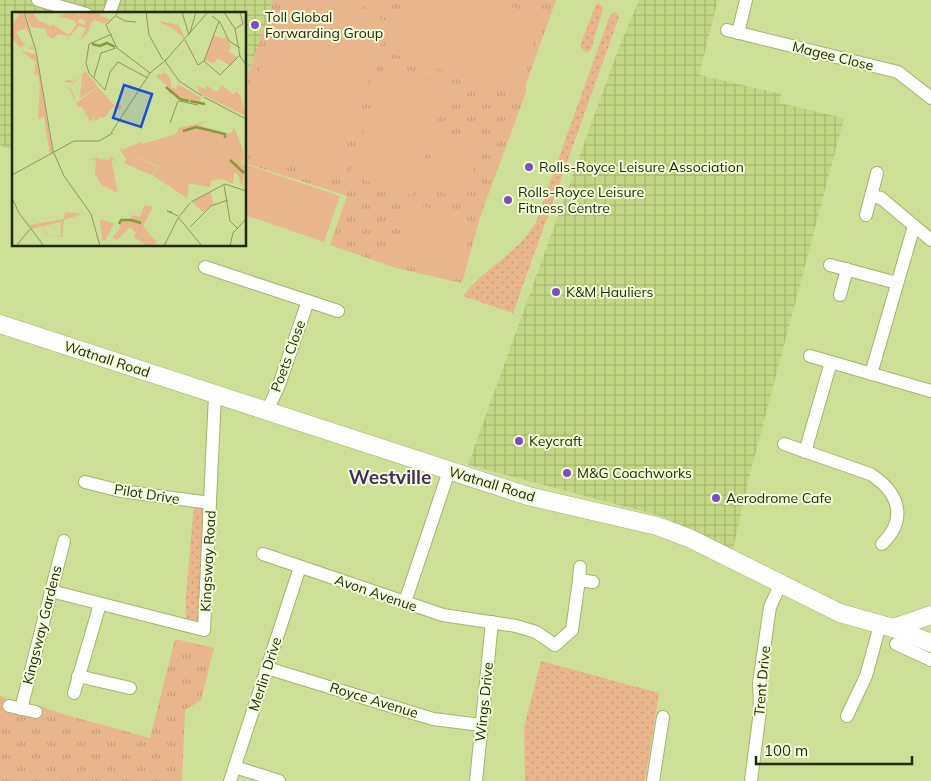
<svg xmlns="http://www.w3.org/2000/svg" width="931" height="781" font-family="Mulish,sans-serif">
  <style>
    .industrial { fill: url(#industrial-grid) }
    .grass { fill: url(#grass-dots) }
    .park { fill: url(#park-tufts) }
    .pitch { fill: #e8b58d }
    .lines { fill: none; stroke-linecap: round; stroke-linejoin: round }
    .street-casing { stroke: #a3b46d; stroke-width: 14 }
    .secondary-casing { stroke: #a3b46d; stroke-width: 19 }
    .street { stroke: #fff; stroke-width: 12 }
    .secondary { stroke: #fff; stroke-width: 18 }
    .poi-dot { fill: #7e4dc4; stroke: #f3fdd8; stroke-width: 2 }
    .labels { text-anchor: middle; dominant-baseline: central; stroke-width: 4; stroke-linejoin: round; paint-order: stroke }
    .poi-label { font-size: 14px; fill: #23290b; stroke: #f3fdd8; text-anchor: start }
    .street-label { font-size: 14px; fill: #23290b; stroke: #f3fdd8 }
    .district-label { font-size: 19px; font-weight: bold; fill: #422b66; stroke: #f3fdd8 }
    .inset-river { fill: none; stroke: #889b3a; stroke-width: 2.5 }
    .inset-road { fill: none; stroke: #8a975f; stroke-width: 1 }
    .view { fill: #1d4ed8; fill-opacity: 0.15; stroke: #1d4ed8; stroke-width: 2.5 }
    .inset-edge { fill: none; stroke: #23290b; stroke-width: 2.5 }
  </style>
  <defs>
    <pattern id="industrial-grid" width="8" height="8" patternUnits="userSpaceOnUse" patternTransform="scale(1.25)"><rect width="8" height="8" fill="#c3d685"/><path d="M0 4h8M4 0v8" fill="none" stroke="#a7b872"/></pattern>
    <pattern id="grass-dots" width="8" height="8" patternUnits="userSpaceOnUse" patternTransform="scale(1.25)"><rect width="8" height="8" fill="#e8b58d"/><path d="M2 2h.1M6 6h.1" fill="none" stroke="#c79c78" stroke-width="1.8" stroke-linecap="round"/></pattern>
    <pattern id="park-tufts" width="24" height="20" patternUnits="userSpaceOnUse" patternTransform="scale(1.25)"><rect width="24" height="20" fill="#e8b58d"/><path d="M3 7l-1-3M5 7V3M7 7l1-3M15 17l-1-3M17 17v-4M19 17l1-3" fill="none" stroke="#c79c78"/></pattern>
  </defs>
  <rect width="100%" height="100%" fill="#cee097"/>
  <g class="industrial">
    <path d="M0,0H273L245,85V14H14V151L0,145Z"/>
    <path d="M639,0H718L699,75L781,94L779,103L844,118L750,474L733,549L661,516L468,465L618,50Z"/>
  </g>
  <g class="grass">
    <path d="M596,4H600L603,8L591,50L586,53L580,46Z"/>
    <path d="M615,12L619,17L513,313L463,296C484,268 519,253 536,222L610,15Z"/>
    <path d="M194,505L205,507L198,621L186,618V596Z"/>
    <path d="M541,661L659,693L645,781H525L524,727Z"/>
  </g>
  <g class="park">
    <path d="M273,0H556L526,84V92L480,217L462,283L396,268L330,245L347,196L245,163V85Z"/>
    <path d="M175,639L214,648L201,700L185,710L182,781H0V696L6,698L4,711L37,717L39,706L63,714L150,738Z"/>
  </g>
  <g class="pitch">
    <path d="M284,0H326L389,22L335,180L245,149V115Z"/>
    <path d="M344,0H392L387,15Z"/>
    <path d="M402,0H492L542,17L516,95L385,51Z"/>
    <path d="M385,66L448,87L412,196L349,175Z"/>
    <path d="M439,131L480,145L463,199L421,186Z"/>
    <path d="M245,164L340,196L324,242L245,215Z"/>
    <path d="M410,202L474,223L456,280L391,260Z"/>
  </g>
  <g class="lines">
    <defs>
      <g id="street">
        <path d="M38,0L86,14"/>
        <path d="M109,14L114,0"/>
        <path d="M727,30L898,72L931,98"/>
        <path d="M738,33L746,0"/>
        <path d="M871,196L881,198L931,240"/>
        <path d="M866,215L877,173"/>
        <path d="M830,265L897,283"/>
        <path d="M205,267L338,311"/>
        <path d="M840,295L847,269"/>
        <path d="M810,356L931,391"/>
        <path d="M871,374L914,226"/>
        <path d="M267,411L279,385L308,301"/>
        <path d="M784,444L870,474C899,492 908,519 882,544"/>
        <path d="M805,452L831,362"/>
        <path d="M85,482L121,491L210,503"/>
        <path d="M263,554L443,615L516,626L536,632L555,645L572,630L579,580L593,582"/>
        <path d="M579,580L580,567"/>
        <path d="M51,591L204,630L215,394"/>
        <path d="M405,602L449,471"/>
        <path d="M896,644L931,660"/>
        <path d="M267,668L433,719L481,725"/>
        <path d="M78,676L130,688"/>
        <path d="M74,693L100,604"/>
        <path d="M9,706L36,712"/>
        <path d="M21,709L64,541"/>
        <path d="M847,716L866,676L880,625"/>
        <path d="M235,767L279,781"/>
        <path d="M230,781L300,567"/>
        <path d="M476,781L492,622"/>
        <path d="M653,781L663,717"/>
        <path d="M751,781L760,711L759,683L770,607L781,583"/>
      </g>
      <g id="secondary">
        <path d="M0,324L528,496L657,526L689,538L840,613L893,628L931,643"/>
        <path d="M893,628L931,615"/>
      </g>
    </defs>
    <use href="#street" class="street-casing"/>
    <use href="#secondary" class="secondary-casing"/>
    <use href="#street" class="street"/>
    <use href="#secondary" class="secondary"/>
  </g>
  <g class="poi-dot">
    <circle cx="255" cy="25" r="5"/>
    <circle cx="529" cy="167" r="5"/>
    <circle cx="508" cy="200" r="5"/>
    <circle cx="556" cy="292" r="5"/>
    <circle cx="519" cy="441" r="5"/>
    <circle cx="567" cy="473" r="5"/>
    <circle cx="716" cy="498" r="5"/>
  </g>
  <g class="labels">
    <g class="poi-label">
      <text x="265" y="17">Toll Global<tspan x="265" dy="16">Forwarding Group</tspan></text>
      <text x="539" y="167">Rolls-Royce Leisure Association</text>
      <text x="518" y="192">Rolls-Royce Leisure<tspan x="518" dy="16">Fitness Centre</tspan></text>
      <text x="566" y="292">K&amp;M Hauliers</text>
      <text x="529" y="441">Keycraft</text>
      <text x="577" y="473">M&amp;G Coachworks</text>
      <text x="726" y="498">Aerodrome Cafe</text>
    </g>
    <g class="street-label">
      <text transform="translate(833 56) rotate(14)">Magee Close</text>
      <text transform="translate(288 356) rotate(-70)">Poets Close</text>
      <text transform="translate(107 359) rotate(18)">Watnall Road</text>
      <text transform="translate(492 484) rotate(17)">Watnall Road</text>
      <text transform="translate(147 494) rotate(9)">Pilot Drive</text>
      <text transform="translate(208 561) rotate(-87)">Kingsway Road</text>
      <text transform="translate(376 593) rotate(19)">Avon Avenue</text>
      <text transform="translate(42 625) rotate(-76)">Kingsway Gardens</text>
      <text transform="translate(265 674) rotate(-72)">Merlin Drive</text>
      <text transform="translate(762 681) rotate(-85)">Trent Drive</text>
      <text transform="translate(374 700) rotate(17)">Royce Avenue</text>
      <text transform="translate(484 702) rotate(-84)">Wings Drive</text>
    </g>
    <g class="district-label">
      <text x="390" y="477">Westville</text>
    </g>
  </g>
  <g transform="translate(12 12)">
    <rect width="234" height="234" fill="#cee097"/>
    <path d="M57,0L67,3L69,0H83L98,8L93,12L83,8L78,12L79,16L71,14L74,10L70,7H67L65,13L61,8L45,4ZM70,62L58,75L62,83L64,91L86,75L103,94L104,91L110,94L108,98L101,95L92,106L87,105L84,86L87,82L74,95H66L57,76L61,71L53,70L56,67L61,70ZM210,73L222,83L224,79L228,83L234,104L187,81L185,74L193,77L195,74L205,80ZM169,116L172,117L166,140L198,143L233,154L230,175L226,162L210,156L198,170V175L177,171L147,156L146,153L114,141L164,125ZM106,133L111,140L146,155L139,163L112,151L114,148ZM199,180L201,191L205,190L191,200L180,190Z" fill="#e8b58d"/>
    <path d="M8,0H11L16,14L26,52L41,141L38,143L32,105L26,107L28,73L26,63H22L24,50L9,39L23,42L22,37H15L21,34L19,26L14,16L4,20L13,33L8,36L0,26V14ZM13,0H21L26,8L39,14L40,12L57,23L66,10L76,15L77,19L68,29L74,16L67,14L49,34L57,24L46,22L41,27L35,23L34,17L19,15ZM73,59L86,75L68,86L70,62ZM89,79L84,86L87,90V107L83,109L82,102L81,108L78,109L70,95ZM98,144L104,149L99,147L106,181L89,173L83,161L84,147L72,149L86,145V147L97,148ZM53,200L70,202L52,208L50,225L35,223L33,220L31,215L36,223L49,224V210L19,217L17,213L52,207ZM88,208L102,211L93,229L90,228Z" fill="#e8b58d"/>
    <path d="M211,36L225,45L219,54L205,46Z" fill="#e8b58d"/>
    <path d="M201,23L211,27L214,24L219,35L217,39L211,36L202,52L193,48ZM166,72L189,86L187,91L156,81L159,75L164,77ZM199,108L186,113L213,121H219L222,115L230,135L232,145L229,152L234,155V162L222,161L221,172L210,167L199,169L198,175L177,171L153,158L166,140L169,116L164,125L115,141L146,153V156L140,163L146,154L111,140L106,135L110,138L129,130L130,132L164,122L167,116ZM133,193L141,195L131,214L145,231L135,234L122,225L124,221L118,215L105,228L100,225L107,218L109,208H119L120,203L128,205Z" fill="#e8b58d"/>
    <path d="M146,9L167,13L173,27L161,17ZM148,155L177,171L175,186L140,163Z" fill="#e8b58d"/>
    <path d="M153,60L159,68V77L144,64Z" fill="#e8b58d"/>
    <path class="inset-river" d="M80,32L88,34L95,31L103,35M154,75L168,87L177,89M178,89L193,92M171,119L184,115L213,122V126M218,148L232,161M107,212L109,208H119L129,211"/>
    <path class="inset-road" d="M12,0L24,39L41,139L52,164L79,202L88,234M107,0L94,13L105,36L138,61M134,0L137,23L151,48M170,0L177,23M212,0L223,17L228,44L234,53M104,4L113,9L124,10M200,4L208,10L217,29L228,36M223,17L231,12L228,0M178,21L184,0M100,22L77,32L74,51L77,61L93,78L98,60L106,50L136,66M173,28L186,53L192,49L207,9M153,49L196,0M153,49L167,69L190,84M192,49L208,63L228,43M82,65L89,41L104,36M192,85L234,107M167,89L186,93M158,111L166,89M99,121L138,61L155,47M0,163L62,129H87L101,121M212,173L218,209L226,217M0,186L7,201L32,234M179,190L213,172L234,179M160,200L155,199L166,204M166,206L178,191M167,206L190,234M178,215L199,194L216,188M4,234L18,217M152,234L166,206M218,234L221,221L234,207"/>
    <path class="view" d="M112,73L140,82L129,115L101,106Z"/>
    <rect width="234" height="234" class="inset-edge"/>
  </g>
  <path d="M756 756v8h156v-8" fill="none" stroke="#23290b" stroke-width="2.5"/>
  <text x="764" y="756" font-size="15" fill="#23290b" stroke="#f3fdd8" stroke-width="4" paint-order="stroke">100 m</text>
</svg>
